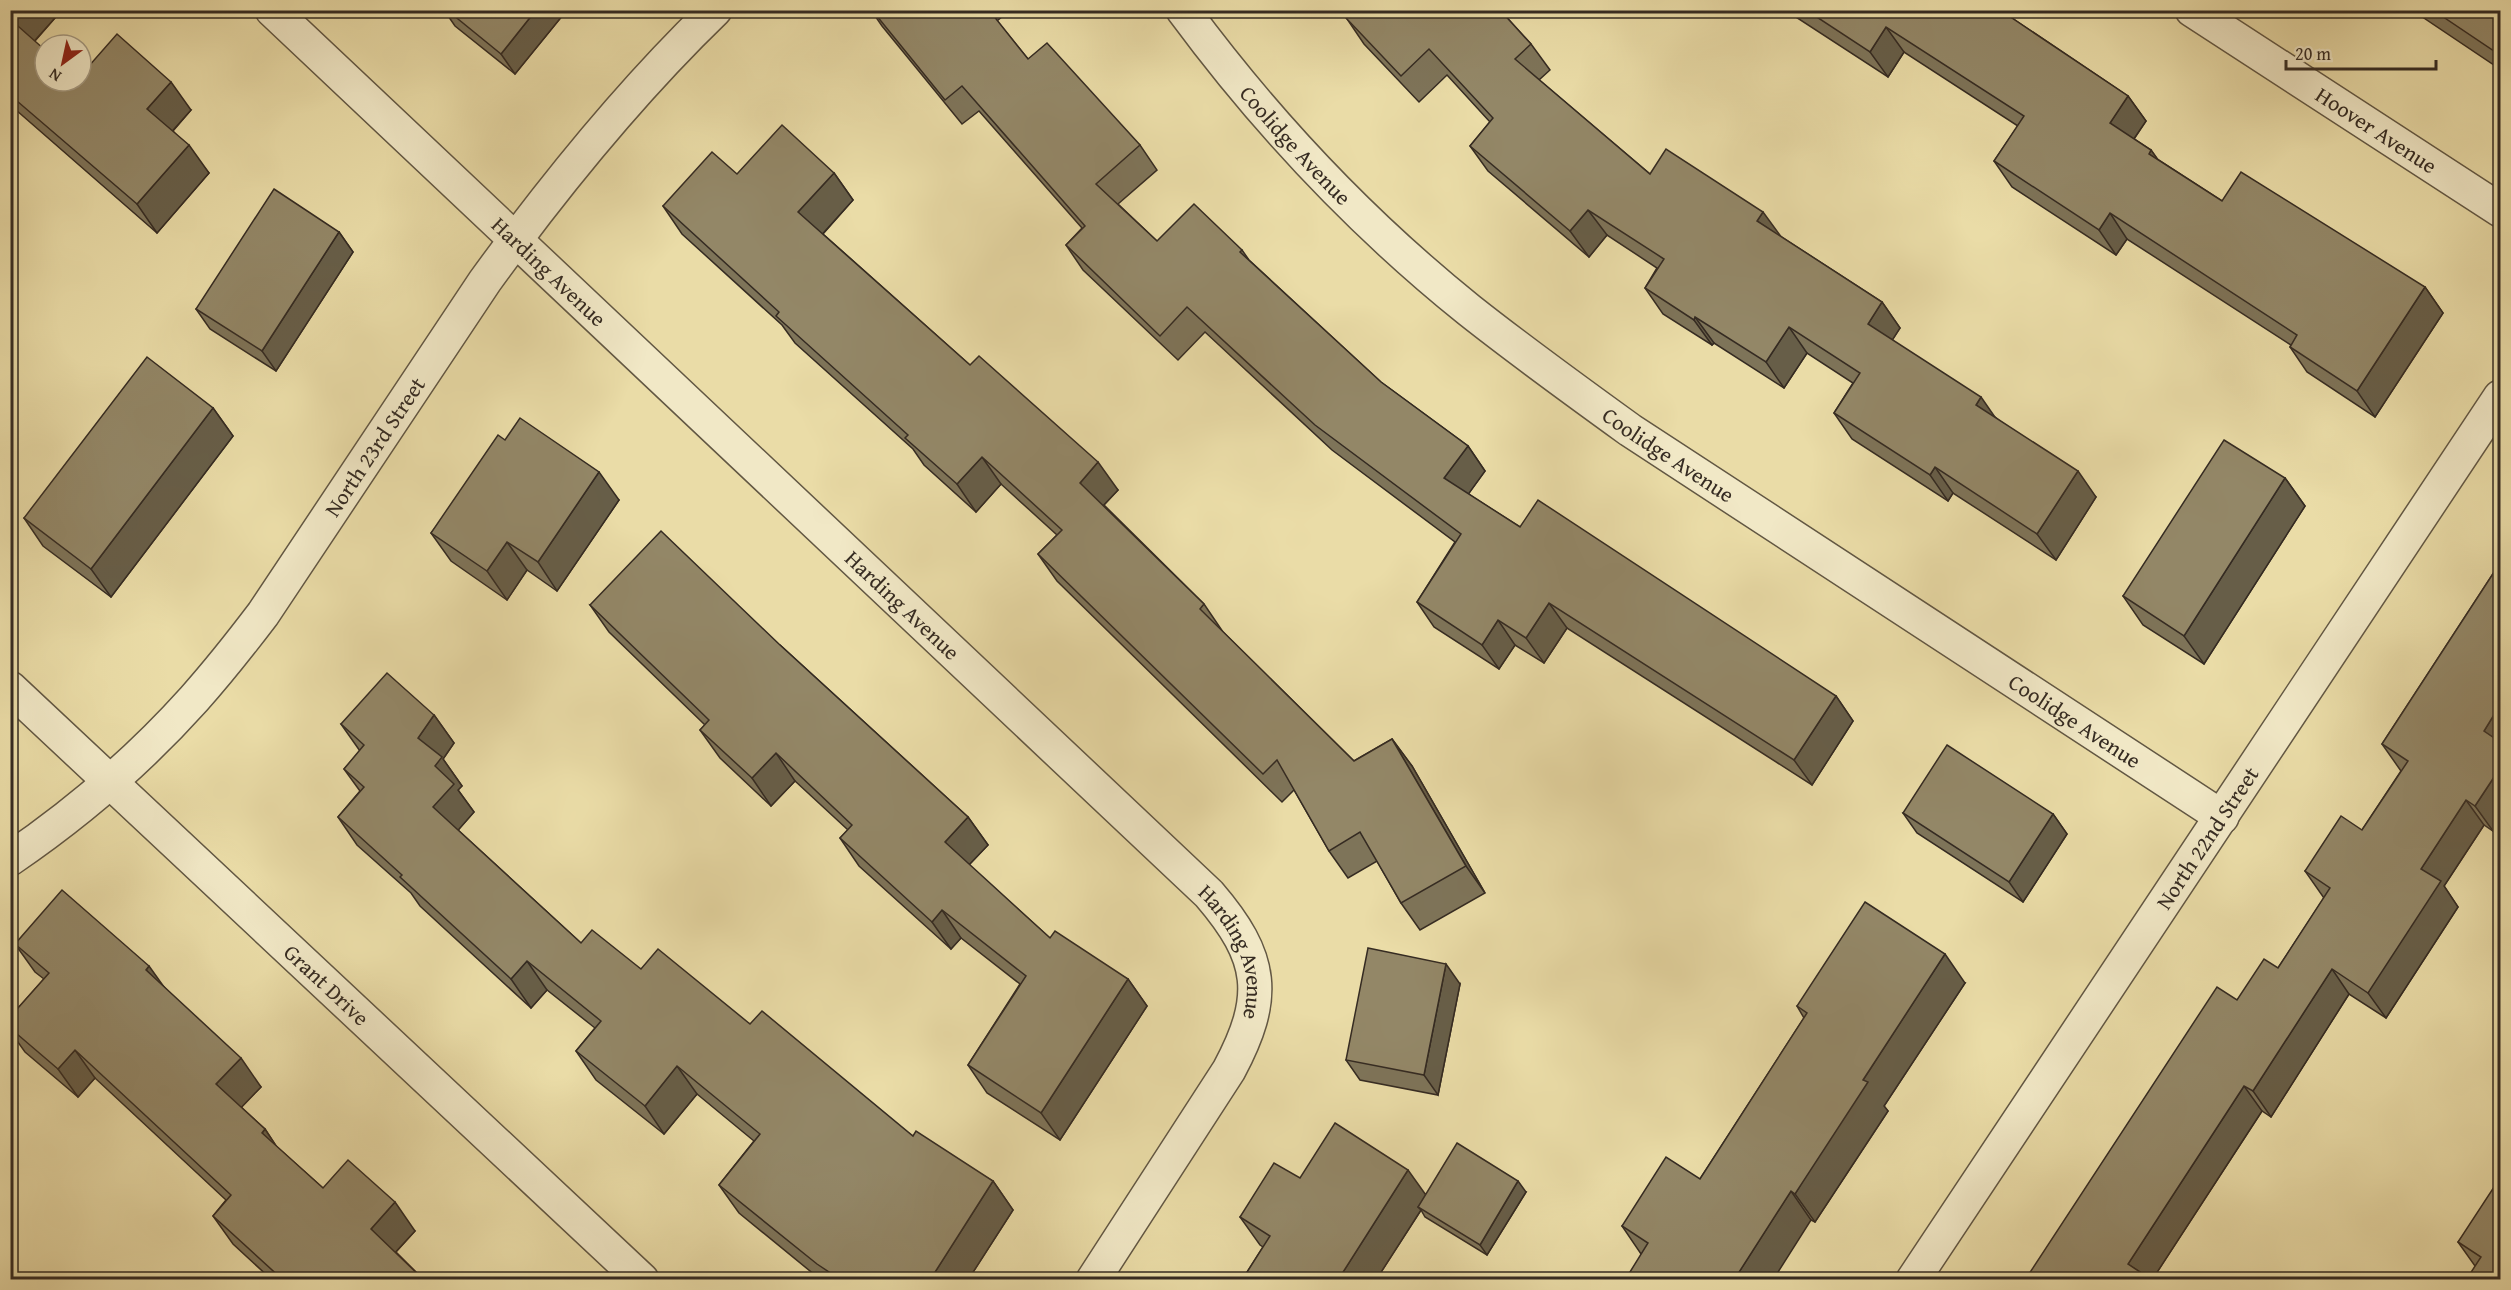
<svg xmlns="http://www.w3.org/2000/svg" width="2511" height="1290" font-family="'Gentium Book Plus',serif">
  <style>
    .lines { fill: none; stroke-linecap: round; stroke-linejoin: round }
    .minor-casing { stroke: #625743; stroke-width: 36 }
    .minor { stroke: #f1e8c6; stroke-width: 33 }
    .wall { fill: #7e7459; stroke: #352b22; stroke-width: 1.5 }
    .shaded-wall { fill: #675e48; stroke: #352b22; stroke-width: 1.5 }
    .building { fill: #938767; stroke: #352b22; stroke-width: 1.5 }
    .labels { text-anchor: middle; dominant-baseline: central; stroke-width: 4.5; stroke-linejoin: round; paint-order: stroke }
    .street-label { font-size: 22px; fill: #352b22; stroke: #f1e8c6 }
  </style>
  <rect width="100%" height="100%" fill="#eadca7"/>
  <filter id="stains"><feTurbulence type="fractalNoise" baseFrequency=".00333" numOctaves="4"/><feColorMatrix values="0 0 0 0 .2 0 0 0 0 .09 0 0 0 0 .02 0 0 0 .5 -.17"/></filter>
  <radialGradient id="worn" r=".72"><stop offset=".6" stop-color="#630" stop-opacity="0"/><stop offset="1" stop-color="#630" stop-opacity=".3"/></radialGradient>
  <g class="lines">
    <defs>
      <g id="minor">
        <path id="s1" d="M272,10L1209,894C1264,958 1268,997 1229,1070L1093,1280"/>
        <path id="s2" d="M1183,10C1265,121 1362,224 1469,310C1522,352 1576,391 1630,430L2222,817"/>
        <path id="s3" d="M2192,10L2500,210"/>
        <path id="s4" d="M10,688L642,1280"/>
        <path id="s5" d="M10,859C76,814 141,758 194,699C218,672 241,643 263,614L485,281C554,186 630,92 715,10"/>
        <path id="s6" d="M1913,1280L2500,397"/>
      </g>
    </defs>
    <use href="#minor" class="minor-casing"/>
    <use href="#minor" class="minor"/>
  </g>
  <g class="wall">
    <path d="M10,10H62L35,41L45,81L191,110L173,131L209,173L157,233L16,110L10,116Z"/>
    <path d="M444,10H567L515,74L455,26Z"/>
    <path d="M871,10H1010L997,21L1028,59L1140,145L1157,170L1118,204L1157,241L1242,250L1249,260L1381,382L1468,446L1485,471L1468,494L1520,527L1836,696L1853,721L1812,785L1567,628L1544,663L1515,645L1499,669L1434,627L1417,602L1455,542L1332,450L1205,332L1178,360L1083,270L1066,245L1082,228L979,111L962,124L882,26Z"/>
    <path d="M1341,10H1500L1531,44L1550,70L1539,80L1650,174L1780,236L1882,302L1900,328L1892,340L1995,417L2096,497L2056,560L1953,493L1948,501L1852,439L1834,413L1853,383L1807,353L1784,388L1714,343L1712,345L1663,314L1645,288L1657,268L1607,235L1589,257L1488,171L1470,146L1490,122L1447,75L1419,102L1364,44Z"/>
    <path d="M1785,10H2000L2128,96L2146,121L2134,139L2151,150L2157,159L2222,201L2425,287L2443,313L2375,417L2307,372L2290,347L2291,345L2127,239L2116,255L2012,187L1994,161L2018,126L1904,52L1888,77Z"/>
    <path d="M2412,10H2500V69Z"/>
    <path d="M834,173L853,200L823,234L970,365L1118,490L1104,505L1204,604L1223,632L1354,761L1392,739L1412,766L1485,893L1420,930L1401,903L1377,861L1348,878L1329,851L1294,790L1282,802L1057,581L1038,554L1057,535L1001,484L976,512L924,465L913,449L795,343L782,325L682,234L663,206L737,174Z"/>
    <path d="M339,232L353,252L276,371L210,329L196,309Z"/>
    <path d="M213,408L233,436L111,597L43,546L24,518Z"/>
    <path d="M505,440L619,500L557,591L527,570L507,600L451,561L431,533Z"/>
    <path d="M2285,478L2305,506L2204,664L2143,625L2123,596Z"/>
    <path d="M2498,566L2493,831L2484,825L2444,886L2458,907L2386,1018L2349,994L2271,1117L2262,1111L2152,1280L2237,1000L2278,968L2324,898L2305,871L2362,830L2401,771L2382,744Z"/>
    <path d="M590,605L780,645L968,817L988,845L969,865L1050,938L1128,979L1147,1006L1060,1140L987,1093L968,1065L1020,984L961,938L951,949L859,866L840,838L848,830L795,781L771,806L720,758L700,730L705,725L609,632Z"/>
    <path d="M434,715L454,743L443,759L462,786L458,790L474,812L458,830L581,943L641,969L750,1024L913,1136L993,1181L1013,1210L968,1280H821L739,1213L719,1185L754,1141L697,1094L664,1134L596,1080L576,1051L595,1028L547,990L531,1008L420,906L411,893L357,845L338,817L360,791L344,769L360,751L341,724Z"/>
    <path d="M1903,813L2053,814L2067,834L2023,902L1917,833Z"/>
    <path d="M15,944L163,986L261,1087L241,1107L265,1129L276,1146L323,1188L415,1231L396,1252L424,1280H272L233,1244L213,1216L226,1200L95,1078L78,1097L25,1052L10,1031V1017L44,979L35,972Z"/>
    <path d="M1965,983L1884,1106L1888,1111L1815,1222L1811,1220L1641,1254L1622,1226L1700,1179L1804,1018L1797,1006Z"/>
    <path d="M1460,984L1438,1095L1360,1080L1346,1060Z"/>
    <path d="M1300,1178L1426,1194L1526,1192L1487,1255L1425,1217L1421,1210L1376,1280H1242L1263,1247L1260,1245L1240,1217Z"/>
    <path d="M2500,1191V1280L2475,1266L2458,1242Z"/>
  </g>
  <g class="shaded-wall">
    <path d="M16,10H62L29,47L10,20V17Z"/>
    <path d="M536,10H567L515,74L501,54Z"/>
    <path d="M1886,27L1904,52L1888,77L1870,52Z"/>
    <path d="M171,82L191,110L167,137L147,109Z"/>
    <path d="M2128,96L2146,121L2127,149L2110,123Z"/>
    <path d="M10,103L16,110L10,116Z"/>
    <path d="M189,145L209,173L157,233L137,204Z"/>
    <path d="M2151,150L2169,175L2149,154Z"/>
    <path d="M834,173L853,200L817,240L798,212Z"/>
    <path d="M1588,210L1607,235L1589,257L1570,231Z"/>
    <path d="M1763,212L1782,238L1757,221Z"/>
    <path d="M2110,213L2127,239L2116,255L2099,230Z"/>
    <path d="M339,232L353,252L276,371L262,351Z"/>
    <path d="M2425,287L2443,313L2375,417L2357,391Z"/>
    <path d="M1882,302L1900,328L1886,350L1868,324Z"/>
    <path d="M1695,317L1714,343L1712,345L1694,320Z"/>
    <path d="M1789,327L1807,353L1784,388L1766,362Z"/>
    <path d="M1981,397L1999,423L1976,405Z"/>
    <path d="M213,408L233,436L111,597L91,569Z"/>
    <path d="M1468,446L1485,471L1462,503L1444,478Z"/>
    <path d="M982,457L1001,484L976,512L957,484Z"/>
    <path d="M1098,462L1118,490L1099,510L1080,483Z"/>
    <path d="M1935,467L1953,493L1948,501L1930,475Z"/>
    <path d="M2078,471L2096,497L2056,560L2037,534Z"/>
    <path d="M599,472L619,500L557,591L538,562Z"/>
    <path d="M2285,478L2305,506L2204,664L2184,636Z"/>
    <path d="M507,542L527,570L507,600L487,571Z"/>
    <path d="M1549,603L1567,628L1544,663L1526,638Z"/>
    <path d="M1498,620L1515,645L1499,669L1482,645Z"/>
    <path d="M1836,696L1853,721L1812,785L1794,760Z"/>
    <path d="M2500,705V755L2484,731Z"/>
    <path d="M434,715L454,743L443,759L462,786L458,790L474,812L453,836L433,807L435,766L418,738Z"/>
    <path d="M1392,739L1412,766L1485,893L1466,866Z"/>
    <path d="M776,753L795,781L771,806L752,778Z"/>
    <path d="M2500,768V820L2493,831L2475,806Z"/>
    <path d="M2466,800L2484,825L2444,886L2458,907L2386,1018L2368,993L2421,869Z"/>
    <path d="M2053,814L2067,834L2023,902L2009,882Z"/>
    <path d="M968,817L988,845L964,870L945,842Z"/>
    <path d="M942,910L961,938L951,949L932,922Z"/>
    <path d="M1945,954L1965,983L1884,1106L1888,1111L1815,1222L1795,1194L1863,1080Z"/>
    <path d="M527,961L547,990L531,1008L511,979Z"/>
    <path d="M1446,964L1460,984L1438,1095L1424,1075Z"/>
    <path d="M149,966L169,994L146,970Z"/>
    <path d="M2332,969L2349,994L2271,1117L2253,1091Z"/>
    <path d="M1128,979L1147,1006L1060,1140L1041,1113Z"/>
    <path d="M75,1050L95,1078L78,1097L58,1069Z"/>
    <path d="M241,1058L261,1087L236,1113L216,1084Z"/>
    <path d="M677,1066L697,1094L664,1134L645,1106Z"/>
    <path d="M2244,1086L2262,1111L2152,1280L2128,1264Z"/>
    <path d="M265,1129L284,1158L262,1133Z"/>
    <path d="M1408,1170L1428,1198L1418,1207L1421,1210L1376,1280H1338Z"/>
    <path d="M993,1181L1013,1210L968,1280H930Z"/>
    <path d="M1518,1181L1526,1192L1487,1255L1480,1245Z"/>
    <path d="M1791,1191L1811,1220L1773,1280H1734Z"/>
    <path d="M395,1202L415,1231L391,1257L371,1229Z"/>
  </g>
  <g class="building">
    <path d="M10,10H16L10,17Z"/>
    <path d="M447,10H536L501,54Z"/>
    <path d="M872,10H989L1028,59L1047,43L1140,145L1096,184L1157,241L1194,204L1242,250L1240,252L1381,382L1468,446L1444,478L1520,527L1538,500L1836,696L1794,760L1549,603L1526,638L1498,620L1482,645L1417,602L1461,534L1315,425L1187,307L1160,336L1066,245L1085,226L962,86L945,100Z"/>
    <path d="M1344,10H1500L1531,44L1515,59L1650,174L1666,149L1763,212L1757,221L1882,302L1868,324L1981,397L1976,405L2078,471L2037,534L1935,467L1930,475L1834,413L1860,373L1789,327L1766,362L1695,317L1694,320L1645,288L1664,259L1588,210L1570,231L1470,146L1493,118L1429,49L1401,76L1346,18L1348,15Z"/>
    <path d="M1806,10H2000L2128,96L2110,123L2151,150L2149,154L2222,201L2241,172L2425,287L2357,391L2290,347L2297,335L2110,213L2099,230L1994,161L2024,116L1886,27L1870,52Z"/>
    <path d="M2433,10H2500V55Z"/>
    <path d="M10,19L45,50V81H81V75L117,34L171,82L147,109L189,145L137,204L10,95Z"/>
    <path d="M782,125L834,173L798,212L970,365L979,356L1098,462L1080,483L1204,604L1200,609L1354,761L1392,739L1466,866L1401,903L1360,832L1329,851L1277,760L1263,774L1038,554L1062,530L982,457L957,484L905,438L908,435L776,316L779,312L663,206L712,152L737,174Z"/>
    <path d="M274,189L339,232L262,351L196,309Z"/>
    <path d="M147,357L213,408L91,569L24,518Z"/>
    <path d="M520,418L599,472L538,562L507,542L487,571L431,533L498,435L505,440Z"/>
    <path d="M2224,440L2285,478L2184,636L2123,596Z"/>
    <path d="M661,531L780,645L968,817L945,842L1050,938L1055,931L1128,979L1041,1113L968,1065L1026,976L942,910L932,922L840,838L852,825L776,753L752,778L700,730L709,720L590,605Z"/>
    <path d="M2498,566L2500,567V705L2484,731L2500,742V768L2475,806L2466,800L2421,869L2441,881L2368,993L2332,969L2253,1091L2244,1086L2128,1264L2152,1280H2025L2217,987L2237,1000L2264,959L2278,968L2330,888L2305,871L2341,816L2362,830L2408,761L2382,744Z"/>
    <path d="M387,673L434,715L418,738L442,757L435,766L454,784L433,807L581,943L592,930L641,969L658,949L750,1024L762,1011L913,1136L916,1131L993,1181L930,1280H841L817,1264L719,1185L760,1134L677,1066L645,1106L576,1051L601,1021L527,961L511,979L400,877L402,875L338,817L364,787L344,769L364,745L341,724Z"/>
    <path d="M1947,745L2053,814L2009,882L1903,813Z"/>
    <path d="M62,890L149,966L146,970L241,1058L216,1084L265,1129L262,1133L323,1188L348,1160L395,1202L371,1229L424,1280H328L327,1278L326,1280H283L213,1216L231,1195L75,1050L58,1069L10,1028V1017L49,973L15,944Z"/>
    <path d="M1865,902L1945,954L1863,1080L1868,1082L1795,1194L1791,1191L1734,1280H1625L1648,1243L1622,1226L1666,1157L1700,1179L1807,1013L1797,1006Z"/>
    <path d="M1368,948L1446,964L1424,1075L1346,1060Z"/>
    <path d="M1335,1123L1408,1170L1338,1280H1242L1270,1236L1240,1217L1274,1163L1300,1178Z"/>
    <path d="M1457,1143L1518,1181L1480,1245L1418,1207Z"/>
    <path d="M2494,1187L2500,1191V1280H2466L2481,1257L2458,1242Z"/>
  </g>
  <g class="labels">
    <g class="street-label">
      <text stroke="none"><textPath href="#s3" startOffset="220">Hoover Avenue</textPath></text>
      <text stroke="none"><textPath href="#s2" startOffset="176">Coolidge Avenue</textPath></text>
      <text stroke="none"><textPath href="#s1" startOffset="381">Harding Avenue</textPath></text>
      <text stroke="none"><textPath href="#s5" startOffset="555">North 23rd Street</textPath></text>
      <text stroke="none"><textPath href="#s2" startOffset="662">Coolidge Avenue</textPath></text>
      <text stroke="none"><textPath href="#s1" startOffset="867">Harding Avenue</textPath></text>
      <text stroke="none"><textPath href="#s2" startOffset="1148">Coolidge Avenue</textPath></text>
      <text stroke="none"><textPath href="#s6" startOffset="531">North 22nd Street</textPath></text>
      <text stroke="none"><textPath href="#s1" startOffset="1353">Harding Avenue</textPath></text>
      <text stroke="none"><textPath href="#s4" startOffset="434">Grant Drive</textPath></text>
    </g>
  </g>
  <rect width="2511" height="1290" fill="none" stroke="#eadca7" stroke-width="36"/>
  <rect x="12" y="12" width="2487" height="1266" fill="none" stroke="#352b22" stroke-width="3"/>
  <rect x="18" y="18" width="2475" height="1254" fill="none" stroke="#352b22" stroke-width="1.5"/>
  <g transform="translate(63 63) rotate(213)"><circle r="28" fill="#f1e8c6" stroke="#a69c84" stroke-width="1.5"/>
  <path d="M0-4.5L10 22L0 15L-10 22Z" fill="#8f2418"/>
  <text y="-9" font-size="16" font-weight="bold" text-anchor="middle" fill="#352b22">N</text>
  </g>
  <path d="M2286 60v9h150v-9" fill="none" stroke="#352b22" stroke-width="3"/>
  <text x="2295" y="60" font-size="18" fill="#352b22" stroke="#f1e8c6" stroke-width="4.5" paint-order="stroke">20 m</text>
  <rect width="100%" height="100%" filter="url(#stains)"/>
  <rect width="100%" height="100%" fill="url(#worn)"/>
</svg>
